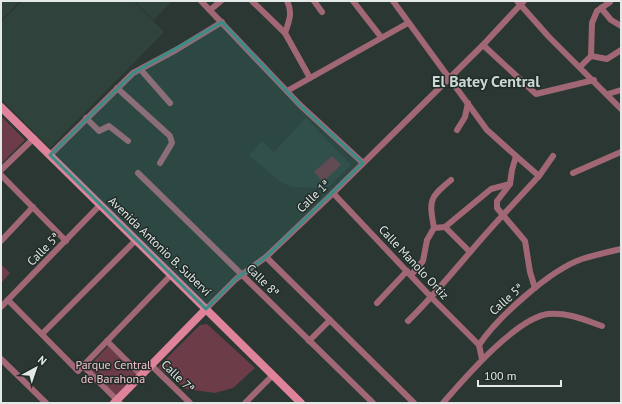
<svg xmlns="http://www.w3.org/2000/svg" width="622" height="404" font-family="'PT Sans',sans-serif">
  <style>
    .built { fill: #30423c }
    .green { fill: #6c3c48 }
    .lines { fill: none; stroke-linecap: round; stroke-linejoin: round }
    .street { stroke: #a16775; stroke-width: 6 }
    .secondary { stroke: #de839a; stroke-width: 8 }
    .marked { fill: #398d86; fill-opacity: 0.2; stroke: #398d86; stroke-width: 3; stroke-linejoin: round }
    .labels { text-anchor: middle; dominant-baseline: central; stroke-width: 3; stroke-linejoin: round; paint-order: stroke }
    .street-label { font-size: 12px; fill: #e2e9e6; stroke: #212c29 }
    .park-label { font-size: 12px; fill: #f3c4ce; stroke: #212c29 }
    .district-label { font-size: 16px; font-weight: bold; fill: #cad8d3; stroke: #212c29 }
  </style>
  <rect width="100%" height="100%" fill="#2b3733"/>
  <g class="built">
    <path d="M1,1H20L1,20Z"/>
    <path d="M22,1H134L164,32L50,148L1,99V22Z"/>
    <path d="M135,1H172L154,20Z"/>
    <path d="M306,118L351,165L327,188L291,187L278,180L249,155L262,141L274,152Z"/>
  </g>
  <g class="green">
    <path d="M1,116L25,140L1,164Z"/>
    <path d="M332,156L341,165L323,182L314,172Z"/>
    <path d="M1,264L10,273L1,283Z"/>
    <path d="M207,324L255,368L233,388L215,393L186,389L158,367L200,325Z"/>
    <path d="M108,346L137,375L117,396L88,367Z"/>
  </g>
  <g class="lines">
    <g class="street">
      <path d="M201,1L300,105L363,163"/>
      <path d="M252,1L285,33L310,78"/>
      <path d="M314,1L322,12"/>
      <path d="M353,1L381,37"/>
      <path d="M393,1L487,130L516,156L512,170L510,184L497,201V208L503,215L539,176L553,156"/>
      <path d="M517,1L549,37L621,109"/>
      <path d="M601,8L611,20L621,26"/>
      <path d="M210,10L221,1"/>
      <path d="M285,33C289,21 293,13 287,1"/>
      <path d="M483,45L536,94L594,80"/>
      <path d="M591,56L607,59L621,50"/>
      <path d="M580,67L591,56L592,23L597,11L610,2"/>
      <path d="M141,70L170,103"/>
      <path d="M117,88L170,136L172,143L160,163"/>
      <path d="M287,91L408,23"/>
      <path d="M608,94L621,90"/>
      <path d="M86,118L99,131L109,126L128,141"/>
      <path d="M457,130L465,117L468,103"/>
      <path d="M50,155L133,73L176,50L222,22"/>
      <path d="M516,156L539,176"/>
      <path d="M1,170L34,138"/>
      <path d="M138,173L373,403"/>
      <path d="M573,173L621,152"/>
      <path d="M1,175L66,241"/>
      <path d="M333,193L432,298L479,345"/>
      <path d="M445,227L469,251"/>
      <path d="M434,228L445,227L491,189L510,184"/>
      <path d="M1,241L33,207"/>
      <path d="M266,257L414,403"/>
      <path d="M411,275L423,261L427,240L434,228C429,200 429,198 451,180"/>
      <path d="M8,300L78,371L171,275"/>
      <path d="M377,303L407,271"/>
      <path d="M1,307L100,205"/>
      <path d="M206,309L236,279L266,257L330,196L483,45L524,1"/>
      <path d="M408,321C442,288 470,250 503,215L525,241L530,272L535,288"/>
      <path d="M42,334L136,240"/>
      <path d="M107,341L141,375"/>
      <path d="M309,341L330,320"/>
      <path d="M1,359L46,403"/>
      <path d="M482,359L479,345C498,317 550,270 582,259C595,255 608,252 621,249"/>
      <path d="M151,365L190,403"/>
      <path d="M83,366L120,403"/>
      <path d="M245,403L273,375"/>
      <path d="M443,403C464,379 516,318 548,314C567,312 585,320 602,326"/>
    </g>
    <g class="secondary">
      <path d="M1,107L301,403"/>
      <path d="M114,403L206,309"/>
    </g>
  </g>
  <path class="marked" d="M222,22L300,105L363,163L266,257L236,279L206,309L50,155L133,73Z"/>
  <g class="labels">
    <g class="street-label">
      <text transform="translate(313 196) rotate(-44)">Calle 1ª</text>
      <text transform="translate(160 246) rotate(44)">Avenida Antonio B. Suberví</text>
      <text transform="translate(43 249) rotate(-46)">Calle 5ª</text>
      <text transform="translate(414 262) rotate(47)">Calle Manolo Ortiz</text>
      <text transform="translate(263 280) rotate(45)">Calle 8ª</text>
      <text transform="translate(506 299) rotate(-42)">Calle 5ª</text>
      <text transform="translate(178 376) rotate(44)">Calle 7ª</text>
    </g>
    <g class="park-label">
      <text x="113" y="364">Parque Central<tspan x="113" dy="14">de Barahona</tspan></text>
    </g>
    <g class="district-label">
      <text x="486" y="81">El Batey Central</text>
    </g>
  </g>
  <rect width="622" height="404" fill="none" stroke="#e2e9e6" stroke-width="4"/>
  <g transform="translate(36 368) rotate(40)" stroke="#212c29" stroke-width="3" paint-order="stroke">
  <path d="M0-3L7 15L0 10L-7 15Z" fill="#e2e9e6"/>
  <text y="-6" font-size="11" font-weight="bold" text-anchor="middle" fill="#e2e9e6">N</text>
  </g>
  <path d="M478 380v6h83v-6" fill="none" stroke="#e2e9e6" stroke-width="2"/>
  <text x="484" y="380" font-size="12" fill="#e2e9e6" stroke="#212c29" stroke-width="3" paint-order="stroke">100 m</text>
</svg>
